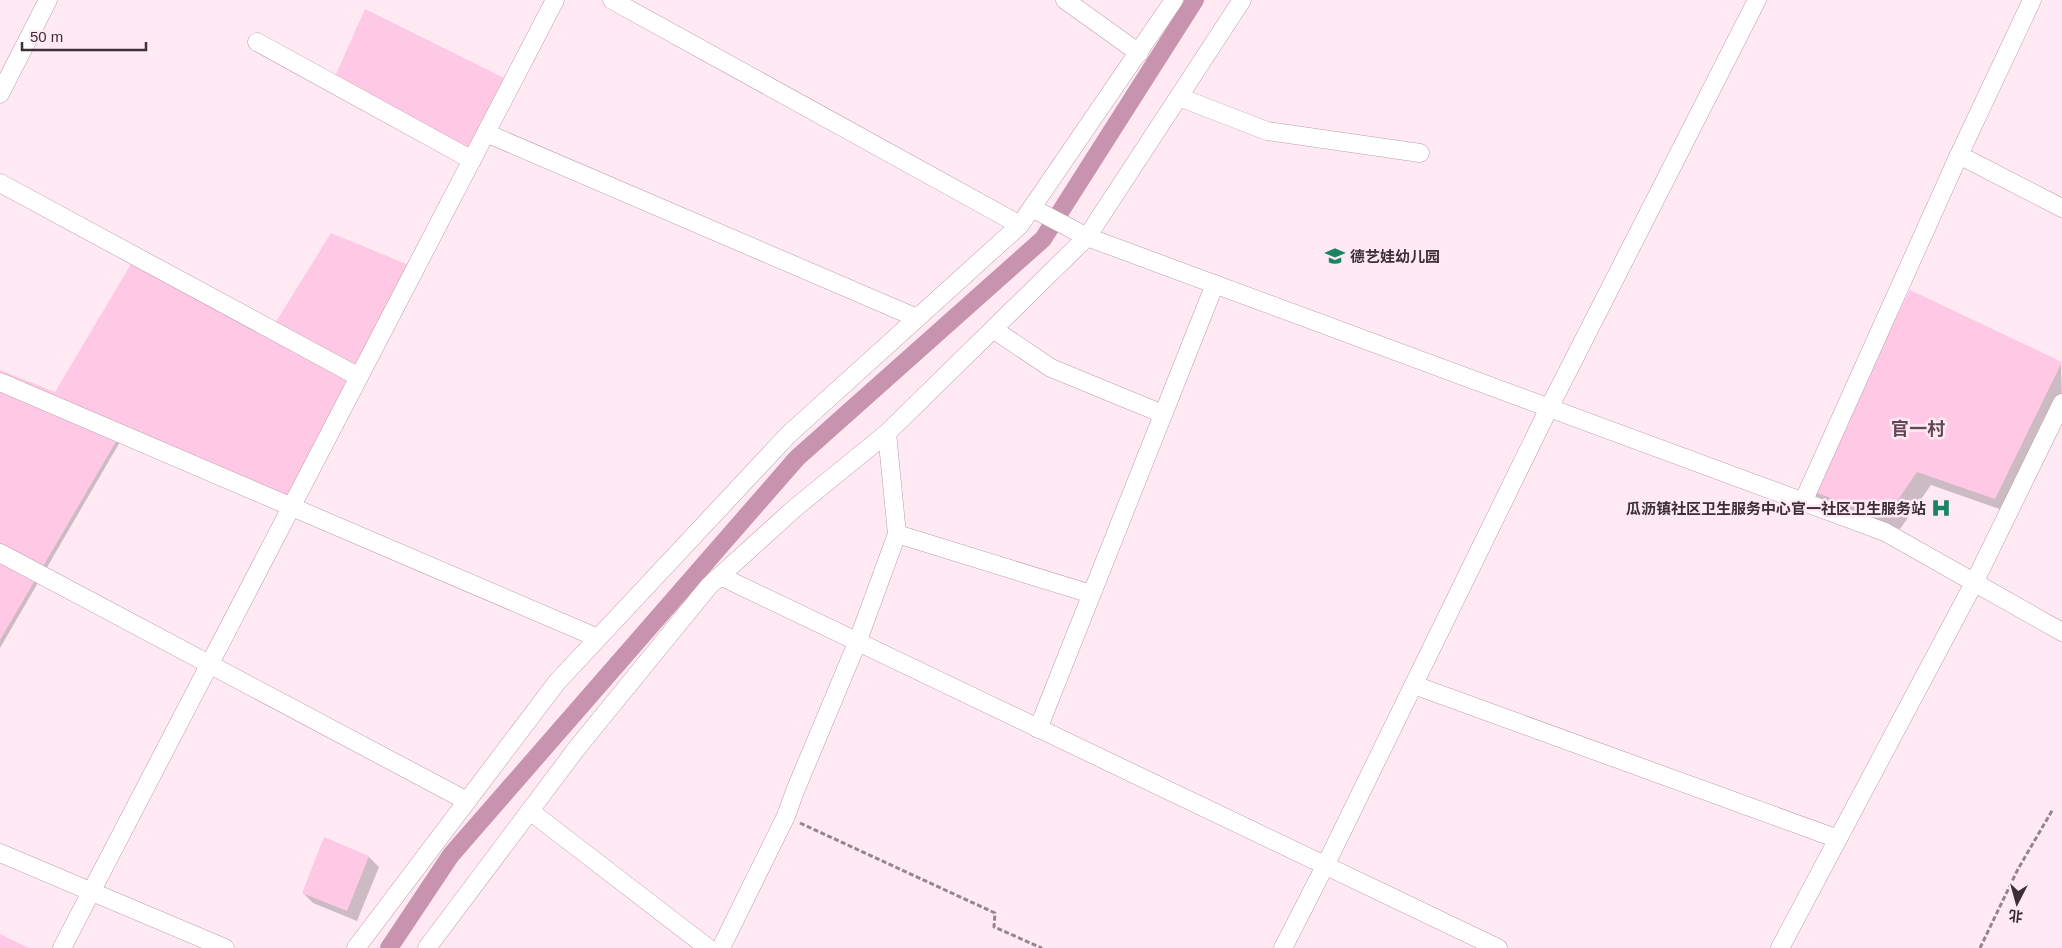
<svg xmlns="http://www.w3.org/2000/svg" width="2062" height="948" font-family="Helvetica,'Noto Sans SC',sans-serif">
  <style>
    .shadow { fill: #0003 }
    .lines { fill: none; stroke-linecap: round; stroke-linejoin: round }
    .canal { stroke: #c793af; stroke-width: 18 }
    .building { fill: #ffc8e5 }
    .street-casing { stroke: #bc9cad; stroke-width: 19 }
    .path { stroke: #96858e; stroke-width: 3; stroke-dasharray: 5 2.5; stroke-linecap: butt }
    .street { stroke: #fff; stroke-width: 18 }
    .labels { text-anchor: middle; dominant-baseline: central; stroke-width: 5; stroke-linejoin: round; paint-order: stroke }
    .poi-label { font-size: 15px; font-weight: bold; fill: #3c2f36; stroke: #ffeaf4; text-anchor: start }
    .quarter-label { font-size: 18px; font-weight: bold; fill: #634756; stroke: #ffeaf4 }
  </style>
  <rect width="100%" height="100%" fill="#ffeaf4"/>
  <g class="shadow">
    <path d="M415,269L124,435L0,648V371L55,394L269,335Z"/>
    <path d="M2061,363L2062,402L2008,512L1931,485L1900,529L1823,504L1810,490Z"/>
    <path d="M369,857L379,867L357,921L313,903L303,893Z"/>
  </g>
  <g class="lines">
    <path class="canal" d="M389,948L451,855L797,458L1043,239L1195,0"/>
  </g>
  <g class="building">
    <path d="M365,9L512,82L472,160L332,83Z"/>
    <path d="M331,233L416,268L296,499L121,433L0,640V370L55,392L131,264L269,333Z"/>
    <path d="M1910,290L2062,362L1995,499L1917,472L1886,517L1808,490Z"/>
    <path d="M324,837L369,856L347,911L302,893Z"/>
    <path d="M0,934L29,948H0Z"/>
  </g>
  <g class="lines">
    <defs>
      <g id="street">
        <path d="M612,0L1020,225"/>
        <path d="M1065,0L1139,53"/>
        <path d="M257,42L472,160"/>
        <path d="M0,94L48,0"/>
        <path d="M1179,97L1267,131L1420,153"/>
        <path d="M486,133L917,318"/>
        <path d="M1959,155L2062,208"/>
        <path d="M0,183L359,377"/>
        <path d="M1032,208L1087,237L1885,532L2062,632"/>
        <path d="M993,329L1051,368L1163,414"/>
        <path d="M0,382L598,638"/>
        <path d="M1803,502L1959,155L2032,0"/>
        <path d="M897,534L1091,594"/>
        <path d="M0,553L467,801"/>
        <path d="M720,576L1498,948"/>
        <path d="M1414,685L1838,839"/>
        <path d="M1038,729L1215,284"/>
        <path d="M530,811L708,948"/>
        <path d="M0,853L225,948"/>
        <path d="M62,948L555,0"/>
        <path d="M356,948L557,682L788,435L1020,225L1174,0"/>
        <path d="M427,948L577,748L709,586L795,508L887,433L1087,237L1242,0"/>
        <path d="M721,948L786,816L795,791L857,643L897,534L887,433"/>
        <path d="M1283,948L1325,866L1549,408L1757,0"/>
        <path d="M1780,948L1974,583L2062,403"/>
      </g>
    </defs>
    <use href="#street" class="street-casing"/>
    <g class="path">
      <path d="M800,823L995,913L994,927L1042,948"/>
      <path d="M1980,948L2018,869L2053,809"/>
    </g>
    <use href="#street" class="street"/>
  </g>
  <defs>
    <symbol id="school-bare" viewBox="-9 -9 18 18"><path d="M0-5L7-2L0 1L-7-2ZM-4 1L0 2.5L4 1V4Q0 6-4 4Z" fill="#188461" stroke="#ffeaf4" stroke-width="2.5" paint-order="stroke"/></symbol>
    <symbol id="hospital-bare" viewBox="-9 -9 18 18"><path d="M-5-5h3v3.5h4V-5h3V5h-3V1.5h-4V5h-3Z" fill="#188461" stroke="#ffeaf4" stroke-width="2.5" paint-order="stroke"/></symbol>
  </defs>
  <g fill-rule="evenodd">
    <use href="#school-bare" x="1321" y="242" width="28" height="28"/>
    <use href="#hospital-bare" x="1927" y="494" width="28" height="28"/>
  </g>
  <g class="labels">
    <g class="poi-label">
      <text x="1350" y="256">德艺娃幼儿园</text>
      <text x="1926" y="508" text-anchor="end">瓜沥镇社区卫生服务中心官一社区卫生服务站</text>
    </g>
    <g class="quarter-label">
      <text x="1918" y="429">官一村</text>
    </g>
  </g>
  <g transform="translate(2017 903) rotate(186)" stroke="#ffeaf4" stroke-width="4" paint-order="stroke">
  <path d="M0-4L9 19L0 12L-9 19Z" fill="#3c2f36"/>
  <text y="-8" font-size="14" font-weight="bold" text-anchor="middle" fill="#3c2f36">北</text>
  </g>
  <path d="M22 42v8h124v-8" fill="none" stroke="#3c2f36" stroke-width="2.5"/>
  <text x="30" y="42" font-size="15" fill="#3c2f36" stroke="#ffeaf4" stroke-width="4" paint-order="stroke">50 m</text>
</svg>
